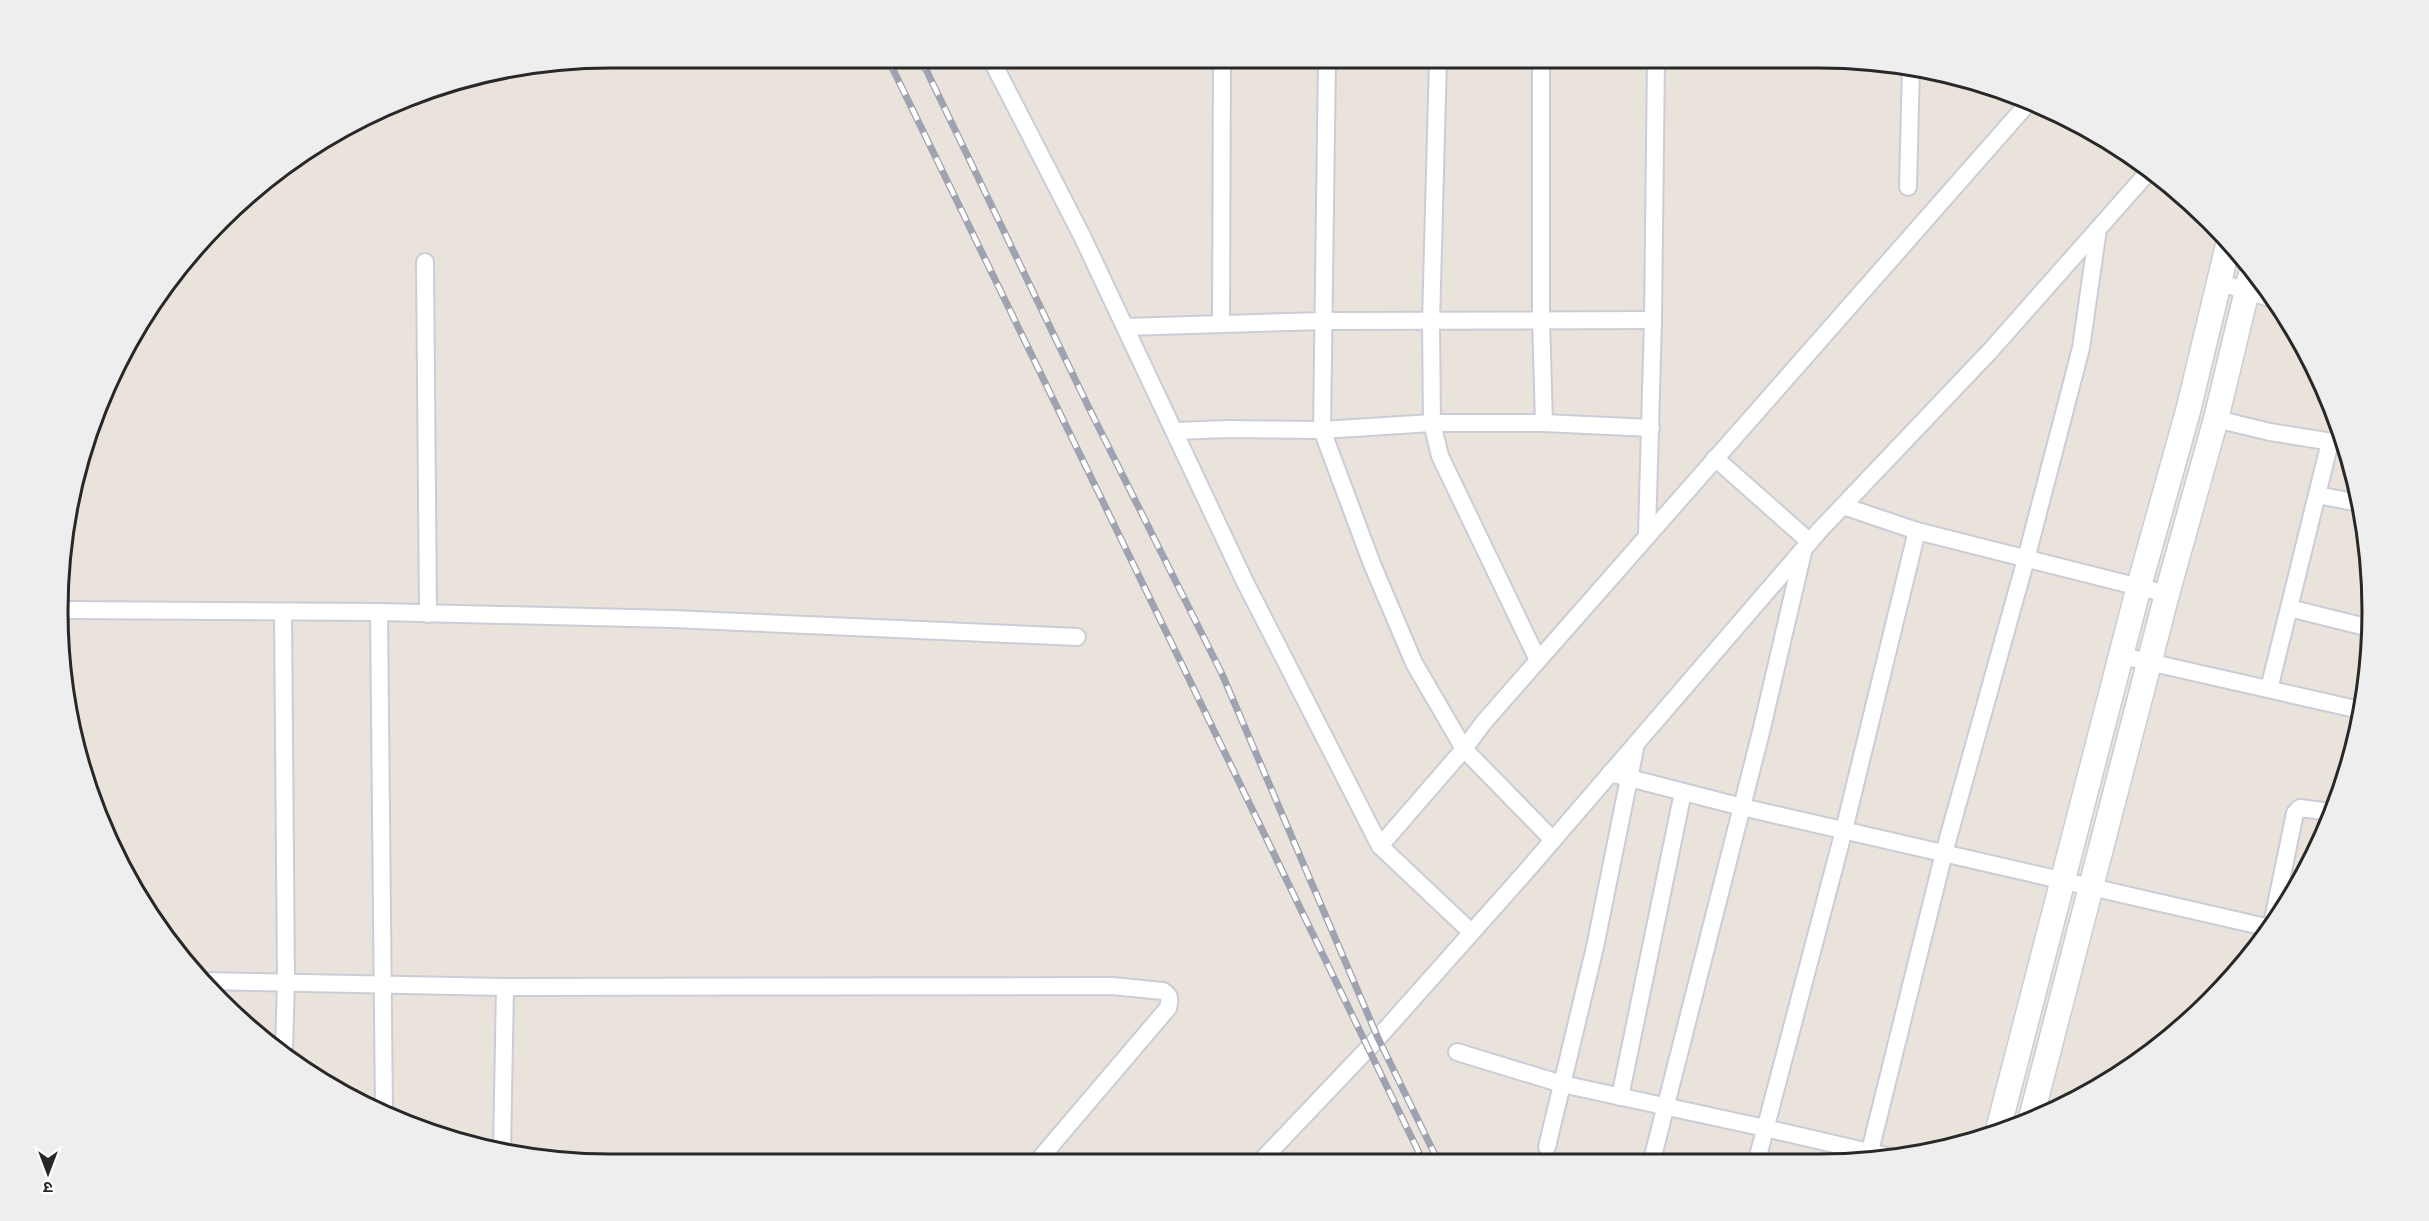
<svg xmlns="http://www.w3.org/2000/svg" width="2429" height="1221" font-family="'Noto Sans','Noto Sans Devanagari',sans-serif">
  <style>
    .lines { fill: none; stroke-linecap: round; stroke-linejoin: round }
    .minor-casing { stroke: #cacdd8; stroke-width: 20 }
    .secondary-casing { stroke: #cacdd8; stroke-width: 27 }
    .minor { stroke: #fff; stroke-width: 16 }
    .secondary { stroke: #fff; stroke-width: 24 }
    .rail-casing { stroke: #9fa2b0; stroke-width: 7 }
    .rail { stroke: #fff; stroke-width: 4.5; stroke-dasharray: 14; stroke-linecap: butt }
    .rim { fill: none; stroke: #282828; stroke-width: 3 }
  </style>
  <rect width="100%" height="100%" fill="#e9e3db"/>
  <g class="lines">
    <defs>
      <g id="minor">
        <path d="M990,57L1082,236L1245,582L1380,846L1471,932"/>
        <path d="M1327,58L1322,430L1372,564L1414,663L1464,749L1553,840"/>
        <path d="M1438,58L1431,322L1432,423L1440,456L1538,660"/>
        <path d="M1541,58V319L1544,423"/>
        <path d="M1908,187L1911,67"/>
        <path d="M425,262L428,614"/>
        <path d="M2221,283L2273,299"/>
        <path d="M1221,324L1222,58"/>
        <path d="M1126,327L1323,321L1653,320"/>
        <path d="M2216,419L2270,432L2345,444"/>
        <path d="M1176,431L1227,429L1322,430L1432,423H1544L1651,428"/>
        <path d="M1715,458L1810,542"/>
        <path d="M2317,495L2359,503"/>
        <path d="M1843,506L1917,531L2167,594"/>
        <path d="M1647,534L1653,320L1656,58"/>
        <path d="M2289,608L2370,628"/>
        <path d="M64,610L379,612L672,619L1077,637"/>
        <path d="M379,612L384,1114"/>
        <path d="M283,613L286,982L284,1048"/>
        <path d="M2122,656L2360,710"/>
        <path d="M2269,689L2330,442"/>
        <path d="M1610,773L1742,807L2270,928"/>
        <path d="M1380,846L1464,749L1484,722L2030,101"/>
        <path d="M2272,924L2295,813L2300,808L2331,812"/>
        <path d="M204,981L505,987L1112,986L1163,991C1171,996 1170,1000 1168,1008L1037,1162"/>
        <path d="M1457,1052L1562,1084L1765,1128L1895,1158"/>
        <path d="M1620,1097L1683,792"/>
        <path d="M1547,1147L1595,947L1636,744"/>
        <path d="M502,1151L505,987"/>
        <path d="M1868,1159L1944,853L2026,559L2081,348L2098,229"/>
        <path d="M1652,1160L1761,732L1803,552"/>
        <path d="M1757,1160L1844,830L1917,531"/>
        <path d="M1261,1161L1378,1038L1529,868L1819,531L1991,350L2151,169"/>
      </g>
      <g id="secondary">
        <path d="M2030,1122L2167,594L2216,419L2252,270"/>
        <path d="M1998,1130L2139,586L2188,411L2229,241"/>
      </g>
    </defs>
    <use href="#minor" class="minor-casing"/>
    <use href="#secondary" class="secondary-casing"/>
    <use href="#minor" class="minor"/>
    <use href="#secondary" class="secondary"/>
    <defs>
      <g id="rail">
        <path d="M887,57L1423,1161"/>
        <path d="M920,57L1089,408L1222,674L1378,1038L1438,1161"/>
      </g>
    </defs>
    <use href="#rail" class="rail-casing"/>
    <use href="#rail" class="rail"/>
  </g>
  <path d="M0 0H2429V1221H0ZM611 68H1819A543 543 0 0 1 2362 611V611A543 543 0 0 1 1819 1154H611A543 543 0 0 1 68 611V611A543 543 0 0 1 611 68Z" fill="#eee" fill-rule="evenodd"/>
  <path class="rim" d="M611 68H1819A543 543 0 0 1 2362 611V611A543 543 0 0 1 1819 1154H611A543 543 0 0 1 68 611V611A543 543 0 0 1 611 68Z"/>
  <g transform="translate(48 1173) rotate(180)" stroke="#ffffff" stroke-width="4.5" paint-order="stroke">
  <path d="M0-4.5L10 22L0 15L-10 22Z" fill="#282828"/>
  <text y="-9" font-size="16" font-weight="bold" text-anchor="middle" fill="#282828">उ</text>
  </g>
</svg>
